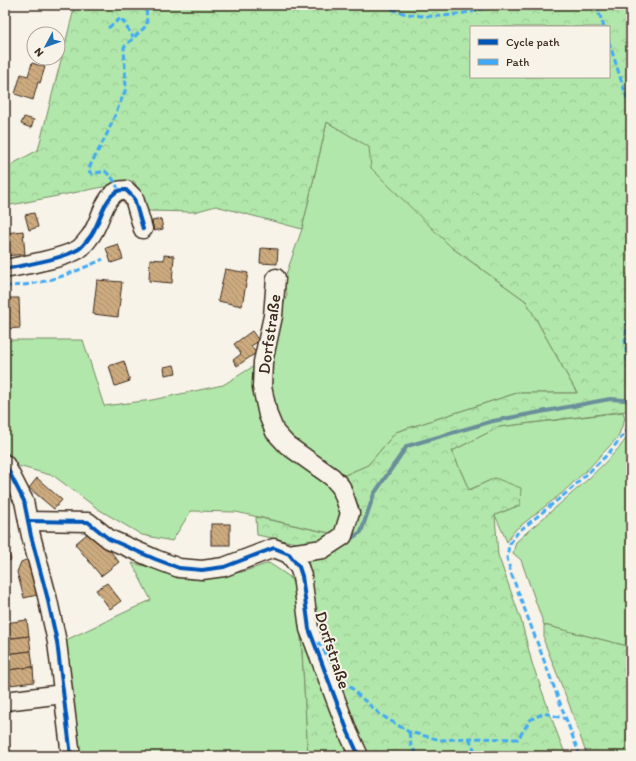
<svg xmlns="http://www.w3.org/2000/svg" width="636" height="761" font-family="Itim,sans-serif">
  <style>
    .grass { fill: #b1e7aa; stroke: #768864 }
    .forest { fill: url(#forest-crowns); stroke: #768864; fill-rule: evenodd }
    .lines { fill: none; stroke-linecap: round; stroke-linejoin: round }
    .stream { stroke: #6b8f9a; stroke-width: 4 }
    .building { fill: url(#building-back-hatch); stroke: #3b2a1e }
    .minor-casing { stroke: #3b2a1e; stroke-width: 21 }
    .minor { stroke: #f7f3e8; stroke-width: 18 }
    .quiet { stroke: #3fa9f5; stroke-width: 3; stroke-dasharray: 6 3; stroke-linecap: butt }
    .cycleway-casing { stroke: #f7f3e8; stroke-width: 6 }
    .cycleway { stroke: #0057b8; stroke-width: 4 }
    .labels { text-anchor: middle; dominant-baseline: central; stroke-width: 4; stroke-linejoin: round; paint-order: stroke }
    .street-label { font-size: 17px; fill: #3b2a1e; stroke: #f7f3e8 }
  </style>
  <defs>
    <pattern id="forest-crowns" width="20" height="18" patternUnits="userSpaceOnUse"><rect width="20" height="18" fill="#b1e7aa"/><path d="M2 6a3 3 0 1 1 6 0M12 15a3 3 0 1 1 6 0" fill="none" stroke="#99c692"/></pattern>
    <pattern id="building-back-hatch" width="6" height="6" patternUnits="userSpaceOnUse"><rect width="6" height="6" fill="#cdab80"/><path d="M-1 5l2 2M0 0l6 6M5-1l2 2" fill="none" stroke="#a88b68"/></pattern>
  </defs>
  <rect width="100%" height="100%" fill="#f7f3e8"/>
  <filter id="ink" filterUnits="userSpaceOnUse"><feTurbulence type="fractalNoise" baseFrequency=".025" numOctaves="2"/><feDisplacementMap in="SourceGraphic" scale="8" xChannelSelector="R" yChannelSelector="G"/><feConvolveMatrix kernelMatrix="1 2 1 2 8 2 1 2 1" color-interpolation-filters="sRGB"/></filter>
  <g filter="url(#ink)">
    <g class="grass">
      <path d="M327,122L370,147L451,247L526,301L577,393H517L396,432L368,465L338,478L315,462L272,417L265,384L280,315L287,294L283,283L302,229Z"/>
      <path d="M5,340H83L104,406L152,400L223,385L259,363L263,413L343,500L338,535L236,512L191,511L172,541L142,535L98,509L54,476L18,466L5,449Z"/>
      <path d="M623,412L625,418L618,437L589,468L561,494L515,530L507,542L495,515L520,505L495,478L469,490L452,451L499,427Z"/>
      <path d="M631,433V647L544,625L521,560L513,553L516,542C555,506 599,475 631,433Z"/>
      <path d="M132,563L197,578L242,572L269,563L290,577L296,589L300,617L308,756H78L66,640L151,600Z"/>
    </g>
    <g class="forest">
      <path d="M75,5H631V414L626,411L499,427L452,451L469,490L495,478L521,488L520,505L495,515L498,555L521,620L532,663L557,733L566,756H365L340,695L329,652L313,613L310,589V571L308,560L301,544L257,535L256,517L338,535L349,534L338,478L368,465L396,432L517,393H577L526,301L451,247L371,168L369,147L327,122L302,229L216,206L194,212L148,211L134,181L11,205L5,201V168L38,150ZM471,27H609V77H471Z"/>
      <path d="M298,575L355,756H308L300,617L296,589L290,577Z"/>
      <path d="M544,625L631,647V756H587L569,704L544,641Z"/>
    </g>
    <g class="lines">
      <g class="stream">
        <path d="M5,453L10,460"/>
        <path d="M347,541L361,532L374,494L407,446L493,421L610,399L625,400"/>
      </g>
    </g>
    <g class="building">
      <path d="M32,63L45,67L40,83L38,82L33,100L15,94L21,74L28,76Z"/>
      <path d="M24,117L34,120L31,128L21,124Z"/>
      <path d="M34,213L38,227L29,230L25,215Z"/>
      <path d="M161,219L163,229L154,231L152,221Z"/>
      <path d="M23,231L25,254L5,256V233Z"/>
      <path d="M118,244L123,259L111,263L106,248Z"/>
      <path d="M261,248L278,249L277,264L260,263Z"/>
      <path d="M164,255L174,256L172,283L149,281L150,259L164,260Z"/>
      <path d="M225,269L248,273L242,306L218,301Z"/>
      <path d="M97,280L122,282L118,317L93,314Z"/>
      <path d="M5,298H19L20,328L5,329Z"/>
      <path d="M252,331L259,341L251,346L256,353L237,366L233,360L241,354L234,344Z"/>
      <path d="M124,361L130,381L115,386L109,366Z"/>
      <path d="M174,365L176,373L165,375L164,367Z"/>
      <path d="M37,478L62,500L54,509L29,488Z"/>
      <path d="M5,521L11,538L5,540Z"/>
      <rect x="211" y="524" width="19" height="21"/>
      <path d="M93,529L119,562L101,576L75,544Z"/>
      <path d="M5,543L11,560L5,562Z"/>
      <path d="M28,559L37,595L24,598L17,572L21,562Z"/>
      <path d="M107,583L121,601L110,609L96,590Z"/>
      <path d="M27,620L29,636L5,639V623Z"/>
      <path d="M29,636L31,651L6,654L5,639Z"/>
      <path d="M31,651L33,667L8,670L6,654Z"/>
      <path d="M33,667L34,682L10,685L8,670Z"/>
      <path d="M5,738H8L11,756H5Z"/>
    </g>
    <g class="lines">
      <defs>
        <g id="minor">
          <path d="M5,269C25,265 62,259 79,249C83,246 86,242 89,238C100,226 102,199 118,191C120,190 124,190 126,190L134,198L143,229"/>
          <path d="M5,464L24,501L31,536L47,596L57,642L71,756"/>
          <path d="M28,521L88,522L109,539L155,559L179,568L202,570L224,567L274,548L289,554L323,549L343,536L350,513L341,487L332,477L287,445L275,432L268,415L262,387L263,362L273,316L276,278"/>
          <path d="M289,554L299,567L302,576L309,629L348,732L359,756"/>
          <path d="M5,701L63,694"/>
        </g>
      </defs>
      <use href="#minor" class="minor-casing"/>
      <use href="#minor" class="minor"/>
      <g class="quiet">
        <path d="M383,5C390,8 396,11 403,13C434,20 465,15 494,5"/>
        <path d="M596,5L604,27"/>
        <path d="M108,28L121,18L133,37"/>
        <path d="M609,42L631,111"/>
        <path d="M119,190L113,179L105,171L92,174L88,170L107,134L126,89L124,47L147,25L146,5"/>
        <path d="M5,286C40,286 72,274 103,259"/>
        <path d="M318,642L335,668L357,694L381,715L409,732L441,740L469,738L518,739L530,720L544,713L566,719"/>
        <path d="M409,732L411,746L418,756"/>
        <path d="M469,738L477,756"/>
        <path d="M580,756L511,573L507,558L509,545L518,532L570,490L608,454L629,428L628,369L625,340L628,318L631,311"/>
      </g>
      <defs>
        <g id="cycleway">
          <path d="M5,269C25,265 62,259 79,249C83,246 86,242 89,238C100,226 102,199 118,191C120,190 124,190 126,190L134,198L143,229"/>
          <path d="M5,464L24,501L31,536L47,596L57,642L71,756"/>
          <path d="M28,521L88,522L109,539L155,559L179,568L202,570L224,567L274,548L289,554L299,567L302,576L309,629L348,732L359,756"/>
        </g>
      </defs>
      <use href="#cycleway" class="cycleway-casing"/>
      <use href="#cycleway" class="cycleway"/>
    </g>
  </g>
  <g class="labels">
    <g class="street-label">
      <text transform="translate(269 334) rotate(-82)">Dorfstraße</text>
      <text transform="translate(333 650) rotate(72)">Dorfstraße</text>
    </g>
  </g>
  <rect width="636" height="761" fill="none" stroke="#f7f3e8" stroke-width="20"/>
  <rect x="10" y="10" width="616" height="741" fill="none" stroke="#3b2a1e" stroke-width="1.5" filter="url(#ink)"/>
  <rect x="470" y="26" width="140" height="52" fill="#f7f3e8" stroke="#aca397"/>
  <rect x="478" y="39" width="20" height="6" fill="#0057b8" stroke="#aca397"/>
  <text x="506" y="46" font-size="12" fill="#3b2a1e">Cycle path</text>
  <rect x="478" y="59" width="20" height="6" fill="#3fa9f5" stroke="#aca397"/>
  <text x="506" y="66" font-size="12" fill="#3b2a1e">Path</text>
  <g transform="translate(46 46) rotate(229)"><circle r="19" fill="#f7f3e8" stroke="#aca397"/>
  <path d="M0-3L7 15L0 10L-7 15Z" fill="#1f6fb2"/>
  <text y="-6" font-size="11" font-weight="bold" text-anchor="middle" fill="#3b2a1e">N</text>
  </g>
</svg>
